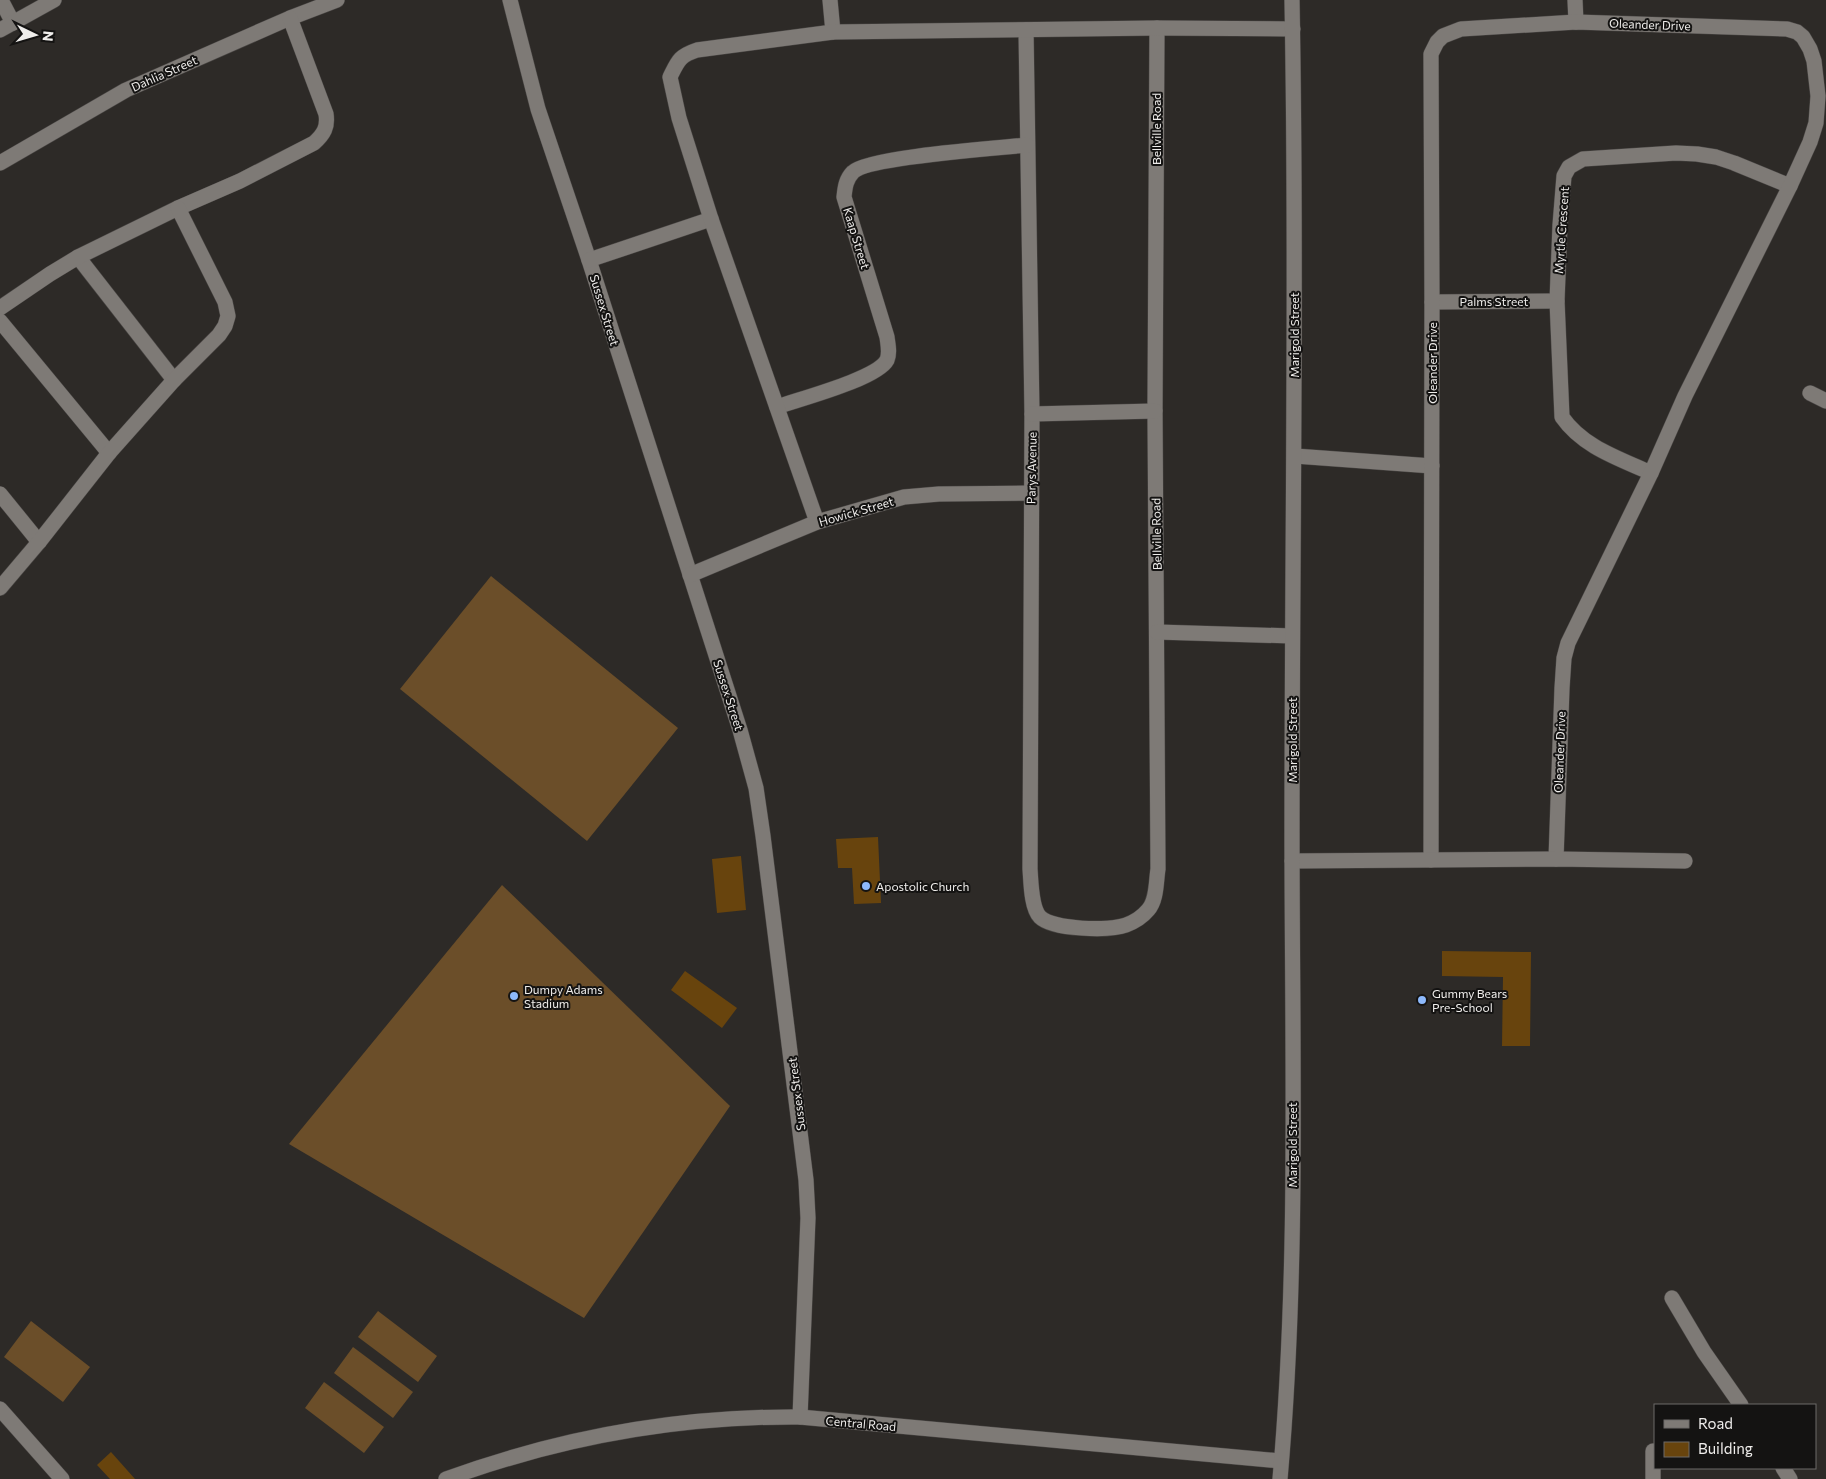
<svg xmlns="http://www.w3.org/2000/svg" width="1826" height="1479" font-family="Commissioner,sans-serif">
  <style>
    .garden { fill: #6b4e29 }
    .building { fill: #68440d }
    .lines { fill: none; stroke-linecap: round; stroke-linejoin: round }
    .minor-casing { stroke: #4a4745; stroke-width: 16 }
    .minor { stroke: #7e7a76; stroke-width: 15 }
    .poi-dot { fill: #8db9fc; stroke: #141312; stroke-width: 2 }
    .labels { text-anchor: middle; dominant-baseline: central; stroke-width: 4; stroke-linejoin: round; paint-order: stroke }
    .street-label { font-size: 12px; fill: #efedeb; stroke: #141312 }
    .poi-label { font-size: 12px; fill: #efedeb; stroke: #141312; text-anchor: start }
  </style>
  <rect width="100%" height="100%" fill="#2d2a27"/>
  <g class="garden">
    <path d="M491,576L678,728L587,841L400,689Z"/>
    <path d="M502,885L730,1106L584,1318L289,1144Z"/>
    <path d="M378,1311L437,1356L418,1382L358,1337Z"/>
    <path d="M31,1321L90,1367L63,1402L4,1357Z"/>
    <path d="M353,1347L413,1392L393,1418L334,1373Z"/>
    <path d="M324,1382L384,1427L364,1453L305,1408Z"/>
  </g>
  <g class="building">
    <path d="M878,837L881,903L854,904L852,868H838L836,839Z"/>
    <path d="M741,856L746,910L717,913L712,859Z"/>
    <path d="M1442,951L1531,952L1530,1046H1502L1503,977L1442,976Z"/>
    <path d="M685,971L737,1008L722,1028L671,990Z"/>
    <path d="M111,1452L135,1479H110L97,1465Z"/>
  </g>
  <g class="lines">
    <defs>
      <g id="minor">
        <path d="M1,0L13,23"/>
        <path d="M510,0L538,109L589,260L740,730L756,788L763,836L806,1180L808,1218L800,1417"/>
        <path d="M830,0L833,32"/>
        <path d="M1575,0L1576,22"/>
        <path d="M0,30L54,0"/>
        <path d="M1026,30L1032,414L1030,869C1031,881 1031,908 1040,917C1053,930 1110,931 1126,925C1134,922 1143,916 1148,910C1157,900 1156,881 1158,869L1155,411L1157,28"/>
        <path d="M0,163L126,90L290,18L337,0"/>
        <path d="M78,257L174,380"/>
        <path d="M589,260L711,219"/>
        <path d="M1432,302L1557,301"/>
        <path d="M0,308L50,274L78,257L178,208L240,181L314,143C324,134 328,127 326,114L290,18"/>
        <path d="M0,321L109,453"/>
        <path d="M1810,393L1826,401"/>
        <path d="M777,407C799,399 877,379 887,360C890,353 888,345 887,337L844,197C845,187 846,179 853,172C867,157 999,148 1027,145"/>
        <path d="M1032,414L1155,411"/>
        <path d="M1295,456L1432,466"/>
        <path d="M1651,473C1618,458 1583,447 1562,417L1557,301L1560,225L1564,176L1569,167L1583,159L1676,153L1697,154L1716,157L1734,163L1790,186"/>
        <path d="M0,494L39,542"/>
        <path d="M817,522L711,219L679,118L670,77C678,61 679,56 697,50L833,32L1157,28L1293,29"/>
        <path d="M690,575L817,522L904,497L939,494L1031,493"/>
        <path d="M0,588L39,542L109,453L174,380L219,335L225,326L228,316L225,302L178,208"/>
        <path d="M1157,632L1292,636"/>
        <path d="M1431,860L1432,302L1431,54L1437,42L1443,36L1461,29L1576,22L1787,29L1797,32L1803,37L1810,49L1814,61L1818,96L1816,123L1810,142L1790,186L1685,396L1651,473L1568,643L1564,658L1562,688L1556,859"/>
        <path d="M1292,861L1556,859L1685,861"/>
        <path d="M1672,1298L1704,1352L1741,1405"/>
        <path d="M0,1409L62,1479"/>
        <path d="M1783,1468L1790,1479"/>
        <path d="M446,1479C559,1438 680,1416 800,1417L1281,1461"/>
        <path d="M1280,1479C1299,1264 1292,1048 1292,833C1292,555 1297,278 1292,0"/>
        <path d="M1653,1479V1451"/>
      </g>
    </defs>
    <use href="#minor" class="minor-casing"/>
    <use href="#minor" class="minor"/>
  </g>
  <g class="poi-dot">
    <circle cx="866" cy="886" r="5"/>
    <circle cx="514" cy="996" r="5"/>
    <circle cx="1422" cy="1000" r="5"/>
  </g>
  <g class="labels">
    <g class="street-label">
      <text transform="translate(1650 24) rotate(2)">Oleander Drive</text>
      <text transform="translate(164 73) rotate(-24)">Dahlia Street</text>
      <text transform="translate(1156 129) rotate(-90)">Bellville Road</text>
      <text transform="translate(1561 230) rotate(-86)">Myrtle Crescent</text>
      <text transform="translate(857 238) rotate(73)">Kaap Street</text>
      <text x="1494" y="301">Palms Street</text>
      <text transform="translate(605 310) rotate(73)">Sussex Street</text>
      <text transform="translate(1294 335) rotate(-90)">Marigold Street</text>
      <text transform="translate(1432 363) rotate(-90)">Oleander Drive</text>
      <text transform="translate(1031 468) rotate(-89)">Parys Avenue</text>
      <text transform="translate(856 511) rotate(-16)">Howick Street</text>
      <text transform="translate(1156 534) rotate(-91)">Bellville Road</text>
      <text transform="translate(729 695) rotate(72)">Sussex Street</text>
      <text transform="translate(1292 740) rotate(-90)">Marigold Street</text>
      <text transform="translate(1559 752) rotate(-88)">Oleander Drive</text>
      <text transform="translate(796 1094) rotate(-97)">Sussex Street</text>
      <text transform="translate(1292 1145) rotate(-90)">Marigold Street</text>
      <text transform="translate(861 1423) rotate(5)">Central Road</text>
    </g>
    <g class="poi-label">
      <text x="876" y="886">Apostolic Church</text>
      <text x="524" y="989">Dumpy Adams<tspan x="524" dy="14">Stadium</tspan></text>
      <text x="1432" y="993">Gummy Bears<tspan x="1432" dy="14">Pre-School</tspan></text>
    </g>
  </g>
  <rect x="1654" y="1404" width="162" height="65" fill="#141312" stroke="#6c6a69"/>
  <rect x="1664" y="1420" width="25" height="8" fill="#7e7a76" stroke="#6c6a69"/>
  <text x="1698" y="1429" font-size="15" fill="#efedeb">Road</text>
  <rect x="1664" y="1442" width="25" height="15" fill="#68440d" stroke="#6c6a69"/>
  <text x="1698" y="1454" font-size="15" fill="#efedeb">Building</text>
  <g transform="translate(35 35) rotate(95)" stroke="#141312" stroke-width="4" paint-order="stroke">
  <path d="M0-4L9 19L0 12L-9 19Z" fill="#efedeb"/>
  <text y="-8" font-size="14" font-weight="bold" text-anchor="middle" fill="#efedeb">N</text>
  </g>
</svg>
